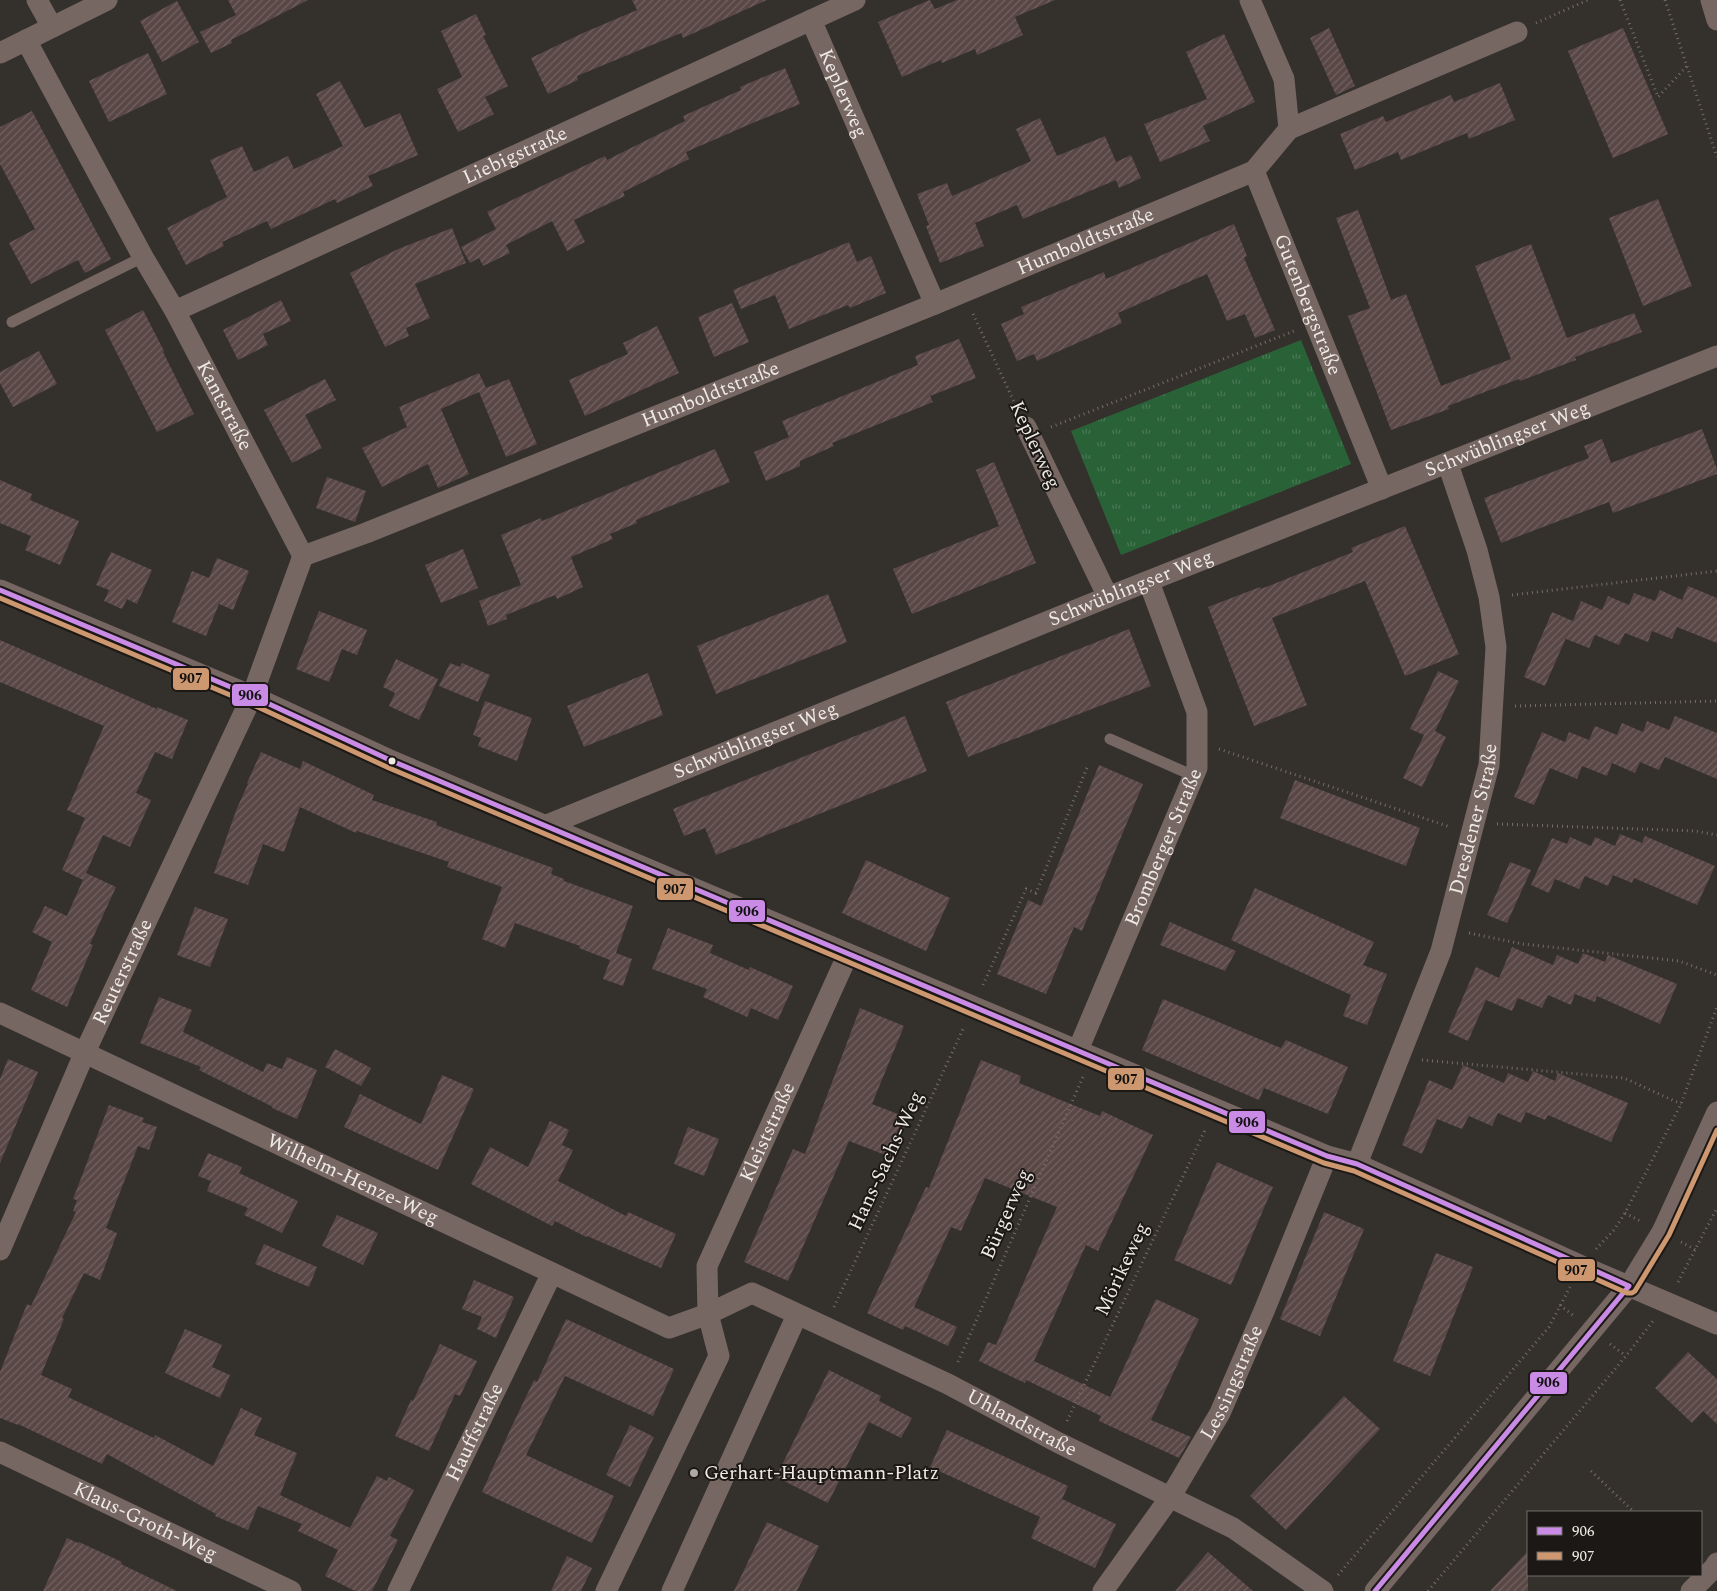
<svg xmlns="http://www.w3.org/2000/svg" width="1717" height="1591" font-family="Spectral,serif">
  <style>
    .park { fill: url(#park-tufts) }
    .building { fill: url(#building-hatch) }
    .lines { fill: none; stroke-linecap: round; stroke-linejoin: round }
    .path { stroke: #776c68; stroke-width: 3; stroke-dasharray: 1 4; stroke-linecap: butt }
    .service { stroke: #776763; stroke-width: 11 }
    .minor { stroke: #776763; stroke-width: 21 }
    .bus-1-casing { stroke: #1b1815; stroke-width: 9 }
    .bus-2-casing { stroke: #1b1815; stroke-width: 9 }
    .bus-1 { stroke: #ca8be6; stroke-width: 5 }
    .bus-2 { stroke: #cd976f; stroke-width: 5 }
    .bus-dot { fill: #efeae6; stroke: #1b1815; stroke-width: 2 }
    .poi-dot { fill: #aea9a5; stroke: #1b1815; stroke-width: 2 }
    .labels { text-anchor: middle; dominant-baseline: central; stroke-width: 4; stroke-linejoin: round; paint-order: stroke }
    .street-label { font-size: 20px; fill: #efeae6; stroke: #1b1815 }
    .poi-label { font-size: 20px; fill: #efeae6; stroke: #1b1815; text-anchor: start }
    .line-badge { stroke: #1b1815; stroke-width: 2 }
    .pale-badge-label { font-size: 14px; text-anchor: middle; font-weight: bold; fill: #111 }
  </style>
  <defs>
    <pattern id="park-tufts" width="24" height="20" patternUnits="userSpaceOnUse" patternTransform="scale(1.25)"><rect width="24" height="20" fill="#2a6237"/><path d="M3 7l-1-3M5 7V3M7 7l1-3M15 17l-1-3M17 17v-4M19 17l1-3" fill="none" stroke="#497954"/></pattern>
    <pattern id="building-hatch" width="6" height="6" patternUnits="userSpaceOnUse" patternTransform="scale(1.25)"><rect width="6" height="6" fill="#594745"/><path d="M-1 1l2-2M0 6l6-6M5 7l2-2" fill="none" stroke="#716260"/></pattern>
  </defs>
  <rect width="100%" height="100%" fill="#34302c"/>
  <path class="park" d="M1301,340L1351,464L1121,555L1071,431Z"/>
  <g class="building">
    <path d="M228,0H308L231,40L232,43L211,53L200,32L236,15Z"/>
    <path d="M632,0H767L683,38L681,33L577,76L578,80L548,94L531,58L583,33L637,10Z"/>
    <path d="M930,0L935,9L957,0H1055L1015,17L1023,35L977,55L975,49L942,63L941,60L902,77L878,22Z"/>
    <path d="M177,1L199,42L162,62L140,21Z"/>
    <path d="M476,14L486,35L483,36L508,86L485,97L494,114L458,132L437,89L462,77L441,31Z"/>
    <path d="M1329,28L1355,86L1336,95L1310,38Z"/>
    <path d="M1623,28L1668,134L1613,158L1568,51Z"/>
    <path d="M1224,34L1255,102L1203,126L1210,141L1160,162L1144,124L1207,99L1186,52Z"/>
    <path d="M148,53L167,94L109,122L89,81Z"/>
    <path d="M785,68L800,104L755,122L686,152L689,159L623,192L625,196L574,220L585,242L567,251L552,221L506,245L510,253L483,266L479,258L470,263L461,247L496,229L487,212L605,156L607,160L685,121L683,116L741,90L740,87Z"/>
    <path d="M340,81L365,128L400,113L418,155L368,176L373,186L337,203L335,199L271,229L267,221L222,242L224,246L186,265L167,228L227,197L210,160L242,146L254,172L288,156L294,169L343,146L316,94Z"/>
    <path d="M1500,83L1515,120L1469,139L1467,133L1401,160L1398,152L1355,170L1340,134L1383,116L1386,122L1451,95L1454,102Z"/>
    <path d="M32,111L111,259L85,273L78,260L31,284L9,243L35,229L0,164V127Z"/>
    <path d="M1040,118L1057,156L1105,136L1116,162L1131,155L1141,178L1119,188L1116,180L1023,219L1017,205L975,223L984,246L940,263L926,226L929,225L917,194L947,183L952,196L1031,161L1016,129Z"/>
    <path d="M1658,199L1692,286L1643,306L1609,218Z"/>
    <path d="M1358,210L1391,300L1406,294L1441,386L1511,359L1475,266L1531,244L1567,338L1634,313L1642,332L1575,357L1576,360L1520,381L1519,379L1448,406L1449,409L1391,430L1348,316L1370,308L1336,218Z"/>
    <path d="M1234,224L1247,256L1244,258L1275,330L1255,338L1245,314L1227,321L1207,274L1118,313L1122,323L1037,361L1034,354L1017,361L1001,324L1024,314L1021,307L1104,272L1106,279Z"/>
    <path d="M452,228L466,263L415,284L430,318L406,328L409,336L385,347L350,273L398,249Z"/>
    <path d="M849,242L857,262L871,256L886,293L850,308L848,305L789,329L775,295L741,309L733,290Z"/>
    <path d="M281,300L291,321L263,334L268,345L238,360L223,330Z"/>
    <path d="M732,303L749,342L714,357L698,317Z"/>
    <path d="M143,310L164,351L163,352L194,414L157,432L105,330Z"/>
    <path d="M657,326L679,373L585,416L569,380L628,354L623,343Z"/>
    <path d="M959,339L976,378L930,396L933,402L832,443L834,446L800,461V466L766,481L754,452L789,437L782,421L918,365L915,356Z"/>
    <path d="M39,351L57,384L13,407L0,383V372Z"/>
    <path d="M479,373L486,388L509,379L537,444L506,457L479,392L441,409L469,474L438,488L428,464L382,487L362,448L407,427L399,407Z"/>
    <path d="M325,379L336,400L305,415L322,448L292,463L264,410Z"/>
    <path d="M1702,429L1717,469V474L1613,513L1609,502L1501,543L1484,498L1589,458L1584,446L1602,439L1611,463Z"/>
    <path d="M715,449L730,482L636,520L637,523L610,534L613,539L571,557L583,587L557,599L555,595L506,615L507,619L488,626L479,601L521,585L501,535L541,518L542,521Z"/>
    <path d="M994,462L1036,563L912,614L893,569L999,526L976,470Z"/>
    <path d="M327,477L366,491L355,522L316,508Z"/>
    <path d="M0,480L32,494L30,500L79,521L60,565L25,550L31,536L0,523Z"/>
    <path d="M1405,526L1459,654L1405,676L1365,581L1272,618L1307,705L1254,726L1208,607L1260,587L1261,589L1353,552L1351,548Z"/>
    <path d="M463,549L478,588L441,603L425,565Z"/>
    <path d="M111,552L152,570L137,604L127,599L122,609L104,601L109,590L96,585Z"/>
    <path d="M217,558L249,571L233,610L219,604L206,636L172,622L192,571L209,578Z"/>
    <path d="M1688,586L1717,598V643L1677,627L1672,639L1652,631L1648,642L1625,633L1619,645L1595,635L1589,648L1566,639L1569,631L1545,686L1524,677L1552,612L1573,621L1581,601L1602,610L1608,596L1629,605L1634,593L1655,601L1660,590L1682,600Z"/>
    <path d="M828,594L847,642L716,694L697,646Z"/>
    <path d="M319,611L367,630L357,655L342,649L329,682L296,669Z"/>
    <path d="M1129,629L1151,686L968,757L946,702Z"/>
    <path d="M0,640L157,709V707L188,720L172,759L155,752L136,793L151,800L130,847L103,835L83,880L62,870L85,818L67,810L104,726L0,682Z"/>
    <path d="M396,659L438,679L419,720L389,706L395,693L383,687Z"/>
    <path d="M450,663L460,667L462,663L490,675L478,702L439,686Z"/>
    <path d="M1438,671L1459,681L1435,731L1446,737L1422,787L1403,778L1424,735L1410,729Z"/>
    <path d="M648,673L663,715L584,747L567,706Z"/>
    <path d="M485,701L532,718L517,761L478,746L481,738L473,735Z"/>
    <path d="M905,716L927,771L716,855L705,828L684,836L673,809Z"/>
    <path d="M1675,716L1717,733V779L1665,757L1659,770L1640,762L1635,773L1612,763L1607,776L1582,766L1577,779L1550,768L1534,805L1514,797L1542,732L1565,742L1569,732L1589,740L1595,726L1617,735L1622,723L1643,732L1647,721L1669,730Z"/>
    <path d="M261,752L300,769L303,761L374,795L372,800L437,822L436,825L553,868L551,874L564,879V881L633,906L616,953L632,959L623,986L603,979L610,960L579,948L580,946L515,923L505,948L482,939L502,887L447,867L449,862L357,831L356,833L300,807L284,852L263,844L248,885L214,873L237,808L248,784L247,783Z"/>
    <path d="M1099,765L1143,784L1082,931L1074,927L1046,994L997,974L1028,900L1041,906Z"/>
    <path d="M1295,780L1420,828L1406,866L1280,818Z"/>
    <path d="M1620,834L1642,843L1645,836L1715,866L1697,905L1634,878L1632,883L1613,875L1608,886L1585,876L1579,889L1555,879L1549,893L1531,885L1552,838L1567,844L1570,837L1591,846L1595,837L1615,846Z"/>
    <path d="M866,860L950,898L926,951L842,913Z"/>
    <path d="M1510,862L1531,870L1507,923L1487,915Z"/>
    <path d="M86,873L116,887L90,944L93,945L67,1007L31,990L52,942L32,932L45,906L67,916Z"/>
    <path d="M1255,888L1374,942L1363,965L1387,974L1367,1025L1343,1016L1351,995L1231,940Z"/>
    <path d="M195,907L228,919L210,967L177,955Z"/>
    <path d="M1170,922L1236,951L1225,971L1160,945Z"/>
    <path d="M668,928L713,945L710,953L749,970L750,967L793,986L778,1020L751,1008L747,1017L703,997L707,989L652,969Z"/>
    <path d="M1512,947L1553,965L1557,955L1578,964L1583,953L1605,962L1608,955L1677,984L1660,1024L1597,996L1595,1002L1575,994L1571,1005L1548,995L1542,1008L1518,998L1512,1011L1486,1000L1468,1041L1448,1032L1476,967L1499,978Z"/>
    <path d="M159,997L192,1010L183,1032L263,1072L267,1063L282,1069L287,1057L317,1070L297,1119L272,1108L273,1107L199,1070L201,1067L140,1043Z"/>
    <path d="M1163,999L1281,1048L1286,1040L1348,1067L1328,1114L1264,1088L1259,1100L1142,1050Z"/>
    <path d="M860,1008L904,1026L872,1104L908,1118L893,1158L849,1141L788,1281L744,1262L793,1149L805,1154Z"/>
    <path d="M335,1049L371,1068L361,1086L325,1067Z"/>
    <path d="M8,1059L38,1072L0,1163V1079Z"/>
    <path d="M981,1060L1021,1076L1019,1083L1100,1116L1102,1111L1153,1135L1098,1251L1086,1245L1034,1361L1110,1397L1156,1299L1199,1319L1151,1420L1191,1437L1179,1458L1099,1421L1101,1416L1026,1380L1025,1383L979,1361L988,1342L996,1345L1057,1207L985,1178L961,1231L951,1227L914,1307L957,1327L948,1346L905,1326L903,1330L867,1313L926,1187L929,1188Z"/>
    <path d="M1463,1065L1504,1083L1508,1073L1528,1082L1533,1071L1555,1081L1558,1073L1628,1103L1611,1142L1548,1115L1545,1120L1526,1112L1521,1123L1498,1113L1492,1126L1469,1116L1462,1129L1437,1119L1422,1154L1402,1145L1429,1080L1452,1090Z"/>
    <path d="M442,1075L474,1089L438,1170L344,1127L360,1094L421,1124Z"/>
    <path d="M109,1105L144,1118L142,1122L157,1127L149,1150L138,1146L106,1228L117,1233L100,1280L84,1273L62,1318L64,1319L41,1375L72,1389L68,1397L154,1438L155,1435L213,1466L241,1408L262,1418L254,1435L297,1453L280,1495L350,1528L377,1476L387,1481L389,1477L414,1490L390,1536L398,1540L372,1591H355L325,1576L338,1550L298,1531L302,1524L258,1506L248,1530L215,1516L216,1514L107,1454L102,1464L18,1424V1425L0,1418V1372L27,1304L31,1306L76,1212L73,1211L77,1200L73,1199Z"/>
    <path d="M550,1121L569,1130L562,1145L573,1150L558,1181L626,1216L628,1212L676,1234L661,1268L587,1236L586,1237L555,1221L552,1226L471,1184L490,1147L528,1167Z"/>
    <path d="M688,1127L719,1139L704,1176L674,1164Z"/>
    <path d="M208,1153L242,1167L239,1173L298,1201L282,1233L244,1215L248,1208L207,1191L211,1181L198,1176Z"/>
    <path d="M1217,1162L1273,1187L1231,1285L1174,1260Z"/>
    <path d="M1324,1212L1364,1229L1320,1336L1280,1319Z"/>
    <path d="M337,1215L378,1233L363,1265L322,1246Z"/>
    <path d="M264,1244L317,1267L309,1287L255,1264Z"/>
    <path d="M1436,1253L1473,1267L1430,1376L1393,1361Z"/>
    <path d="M474,1280L514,1297L496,1338L477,1329L482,1317L462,1309Z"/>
    <path d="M566,1319L674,1369L653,1416L565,1376L526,1455L614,1496L592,1543L482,1492L511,1428L534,1380L537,1382Z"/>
    <path d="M185,1329L222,1345L212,1367L230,1375L220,1398L165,1373Z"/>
    <path d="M440,1344L477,1361L460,1396L455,1394L429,1451L395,1436L411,1400L413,1401Z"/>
    <path d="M1688,1352L1717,1379V1424L1703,1411L1692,1423L1655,1388Z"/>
    <path d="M829,1370L881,1396L879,1401L912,1418L901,1438L869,1422L828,1503L776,1477Z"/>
    <path d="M1344,1396L1380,1429L1286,1530L1250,1496Z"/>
    <path d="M630,1425L654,1437L630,1487L606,1475Z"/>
    <path d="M947,1430L1068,1486L1062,1499L1116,1524L1095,1568L1031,1538L1040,1517L930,1467Z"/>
    <path d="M767,1522L819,1546L797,1591H734Z"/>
    <path d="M67,1538L78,1543L79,1542L122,1562L121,1564L177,1591H43Z"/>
    <path d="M1528,1551V1591H1490Z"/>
    <path d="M1208,1552L1253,1591H1175Z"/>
    <path d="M567,1556L592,1568L581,1591H551Z"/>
  </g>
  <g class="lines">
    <g class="path">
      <path d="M1620,0L1658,97L1687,66"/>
      <path d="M1665,0L1717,157"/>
      <path d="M1536,23L1588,0"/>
      <path d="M973,314L1017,408"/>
      <path d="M1051,427L1294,331"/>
      <path d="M1512,595L1717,571"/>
      <path d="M1515,706L1717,701"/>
      <path d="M1219,749L1450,827"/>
      <path d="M1497,824L1696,831L1717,835"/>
      <path d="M1469,933L1523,944L1679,961L1717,975"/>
      <path d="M983,985L1026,889L1036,893L1088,765"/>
      <path d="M1422,1060L1624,1078L1681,1104"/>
      <path d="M1625,1213L1642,1222"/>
      <path d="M1681,1242L1696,1250"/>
      <path d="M1596,1249L1614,1230L1625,1213L1681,1104L1717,1007"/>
      <path d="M1678,1282L1717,1208"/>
      <path d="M1560,1305L1574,1316"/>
      <path d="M834,1307L964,1027"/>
      <path d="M1610,1344L1626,1356"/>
      <path d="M958,1362L1083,1077"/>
      <path d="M1067,1421L1206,1128"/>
      <path d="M1591,1471L1634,1512"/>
      <path d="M1338,1575L1549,1327L1570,1287"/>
      <path d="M1428,1591L1626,1356L1653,1321"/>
    </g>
    <g class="service">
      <path d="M12,322L143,257"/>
      <path d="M1110,739L1194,776"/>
    </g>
    <g class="minor">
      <path d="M37,0L52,27"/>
      <path id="s1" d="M1250,0L1284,79L1289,129L1254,171L1382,489"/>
      <path d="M1711,0L1717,20"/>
      <path id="s2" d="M811,20L935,304"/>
      <path id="s3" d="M26,40L143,257L175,311L303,556"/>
      <path d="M0,53L107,0"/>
      <path d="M1289,129L1517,32"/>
      <path id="s4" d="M175,311L855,0"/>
      <path d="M1026,427L1108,597"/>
      <path d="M0,590L252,696L392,761L1327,1156L1357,1164L1584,1267L1717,1324"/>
      <path id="s5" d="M547,825L1108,597L1717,356"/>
      <path id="s6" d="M0,1013L669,1328L708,1314L752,1293L948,1384L1057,1442L1233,1528L1323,1591"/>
      <path id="s7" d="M1078,1050L1197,768V712L1149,582"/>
      <path id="s8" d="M1357,1164L1441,951L1489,765L1496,647L1489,597L1477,550L1448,464"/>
      <path id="s9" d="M0,1250L85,1052L252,696L303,556L366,533L935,304L1254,171"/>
      <path id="s10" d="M0,1452L291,1591"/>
      <path id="s11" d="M398,1591L552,1273"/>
      <path id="s12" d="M606,1591L719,1356L708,1314L707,1266L848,954"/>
      <path d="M672,1591L797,1315"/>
      <path id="s13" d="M1103,1591L1171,1496L1220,1413L1264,1311L1327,1156"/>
      <path d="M1375,1591L1629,1286L1662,1232L1717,1112"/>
      <path d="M1691,1591L1714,1568L1717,1563"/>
    </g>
    <defs>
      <path id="bus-1" d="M0,590L252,696L392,761L1327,1156L1357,1164L1629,1286L1375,1591"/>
      <path id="bus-2" d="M0,598L249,703L389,768L1324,1163L1354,1171L1627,1293H1632L1635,1291L1669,1235L1717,1130"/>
    </defs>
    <use href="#bus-1" class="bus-1-casing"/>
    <use href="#bus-2" class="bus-2-casing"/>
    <use href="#bus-1" class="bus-1"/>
    <use href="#bus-2" class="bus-2"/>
  </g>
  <circle class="bus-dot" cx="392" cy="761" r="4.5"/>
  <circle class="poi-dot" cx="694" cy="1473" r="5"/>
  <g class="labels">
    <g class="street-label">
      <text stroke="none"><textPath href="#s2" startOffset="80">Keplerweg</textPath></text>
      <text stroke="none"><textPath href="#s4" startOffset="374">Liebigstraße</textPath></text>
      <text stroke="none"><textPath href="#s9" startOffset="1601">Humboldtstraße</textPath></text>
      <text stroke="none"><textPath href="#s1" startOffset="335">Gutenbergstraße</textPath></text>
      <text stroke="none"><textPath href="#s9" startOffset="1196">Humboldtstraße</textPath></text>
      <text stroke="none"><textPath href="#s3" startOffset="416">Kantstraße</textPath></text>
      <text stroke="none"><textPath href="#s5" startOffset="1035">Schwüblingser Weg</textPath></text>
      <text transform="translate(1035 445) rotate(65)">Keplerweg</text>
      <text stroke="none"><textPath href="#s5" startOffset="630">Schwüblingser Weg</textPath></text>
      <text stroke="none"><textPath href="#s5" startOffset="225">Schwüblingser Weg</textPath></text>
      <text stroke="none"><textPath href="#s8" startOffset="365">Dresdener Straße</textPath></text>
      <text stroke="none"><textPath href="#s7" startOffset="220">Bromberger Straße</textPath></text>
      <text stroke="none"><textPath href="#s9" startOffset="304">Reuterstraße</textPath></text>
      <text stroke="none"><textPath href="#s12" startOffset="499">Kleiststraße</textPath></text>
      <text transform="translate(886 1161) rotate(-65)">Hans-Sachs-Weg</text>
      <text stroke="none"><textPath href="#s6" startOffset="390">Wilhelm-Henze-Weg</textPath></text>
      <text transform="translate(1006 1214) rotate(-66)">Bürgerweg</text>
      <text transform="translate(1122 1269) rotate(-65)">Mörikeweg</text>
      <text stroke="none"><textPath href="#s13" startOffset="246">Lessingstraße</textPath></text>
      <text stroke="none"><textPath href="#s6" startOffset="1129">Uhlandstraße</textPath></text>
      <text stroke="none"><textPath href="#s11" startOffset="176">Hauffstraße</textPath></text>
      <text stroke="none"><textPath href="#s10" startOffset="161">Klaus-Groth-Weg</textPath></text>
    </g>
    <g class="poi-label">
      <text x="704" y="1473">Gerhart-Hauptmann-Platz</text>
    </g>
  </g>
  <g class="line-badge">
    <rect x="172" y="667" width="38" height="24" rx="5" fill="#cd976f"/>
    <rect x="231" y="683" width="38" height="24" rx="5" fill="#ca8be6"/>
    <rect x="656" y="877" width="38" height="24" rx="5" fill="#cd976f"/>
    <rect x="728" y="899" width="38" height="24" rx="5" fill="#ca8be6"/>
    <rect x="1107" y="1067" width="38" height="24" rx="5" fill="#cd976f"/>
    <rect x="1228" y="1110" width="38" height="24" rx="5" fill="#ca8be6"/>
    <rect x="1557" y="1258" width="39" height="24" rx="5" fill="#cd976f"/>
    <rect x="1529" y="1371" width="39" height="24" rx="5" fill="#ca8be6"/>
  </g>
  <g class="pale-badge-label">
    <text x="191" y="683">907</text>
    <text x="250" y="700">906</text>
    <text x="675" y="894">907</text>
    <text x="747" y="916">906</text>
    <text x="1126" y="1084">907</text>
    <text x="1247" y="1127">906</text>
    <text x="1576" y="1275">907</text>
    <text x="1548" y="1387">906</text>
  </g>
  <rect x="1527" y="1511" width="175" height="65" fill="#1b1815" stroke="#706c69"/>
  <rect x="1537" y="1527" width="25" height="8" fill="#ca8be6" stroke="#706c69"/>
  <text x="1572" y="1536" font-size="15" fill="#efeae6">906</text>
  <rect x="1537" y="1552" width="25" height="8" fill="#cd976f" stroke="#706c69"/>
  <text x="1572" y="1561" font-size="15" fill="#efeae6">907</text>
</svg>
